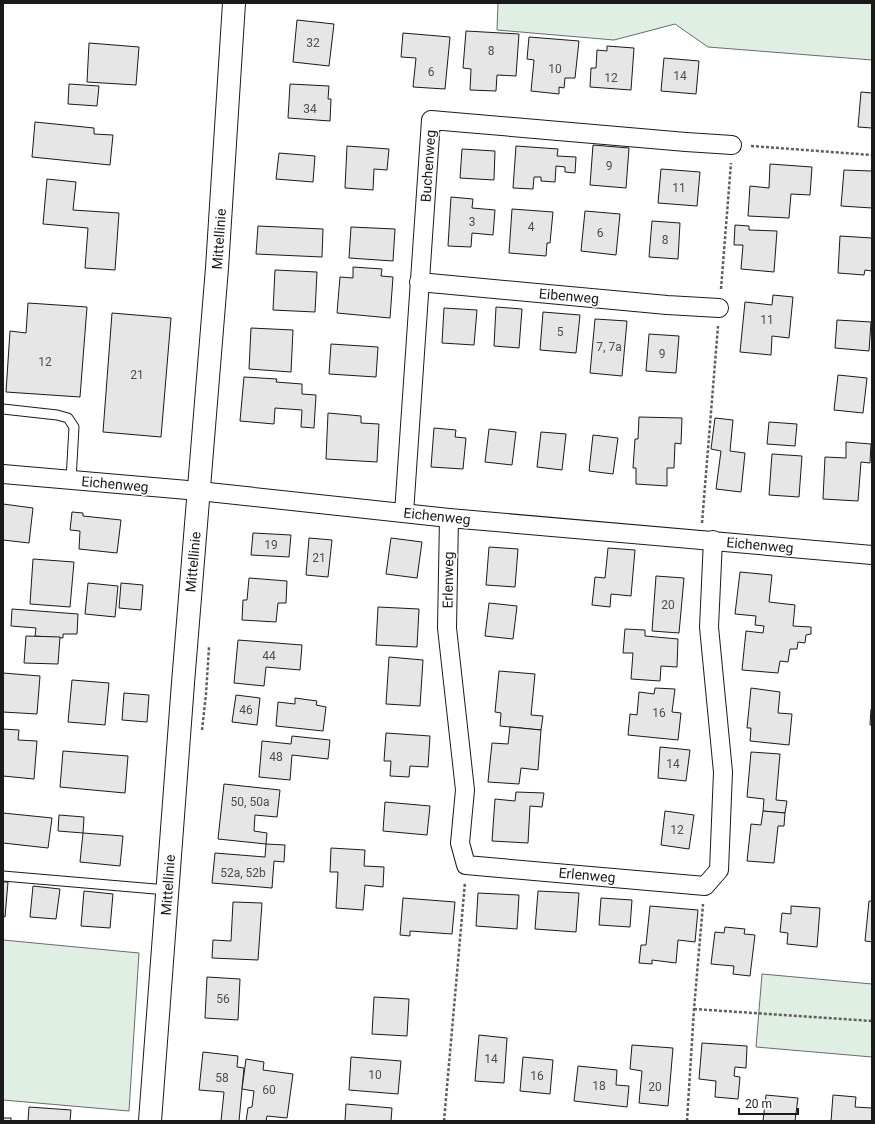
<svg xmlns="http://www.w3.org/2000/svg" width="875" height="1124" font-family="Roboto,sans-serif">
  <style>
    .green { fill: #e0efe3; stroke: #6a6a6a }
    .building { fill: #e6e6e6; stroke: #1a1a1a }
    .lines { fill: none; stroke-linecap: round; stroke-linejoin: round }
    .lane-casing { stroke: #1a1a1a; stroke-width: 11 }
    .street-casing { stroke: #1a1a1a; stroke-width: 20 }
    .secondary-casing { stroke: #1a1a1a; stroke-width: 24 }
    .path { stroke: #5f5f5f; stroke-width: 2.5; stroke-dasharray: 3 2; stroke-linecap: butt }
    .lane { stroke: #fff; stroke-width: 9 }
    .street { stroke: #fff; stroke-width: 18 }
    .secondary { stroke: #fff; stroke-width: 22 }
    .labels { text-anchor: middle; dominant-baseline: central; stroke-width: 3; stroke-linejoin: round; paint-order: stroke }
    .number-label { font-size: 12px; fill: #4d4d4d }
    .street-label { font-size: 14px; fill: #1a1a1a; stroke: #fff }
  </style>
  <rect width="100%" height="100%" fill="#fff"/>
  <g class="green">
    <path d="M498,3H872V60L708,47L675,24L614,40L497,30Z"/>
    <path d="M3,940L139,953L129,1111L3,1100Z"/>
    <path d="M762,974L872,984V1057L756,1047Z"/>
  </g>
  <g class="building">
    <path d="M297,20L334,24L329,66L293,62Z"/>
    <path d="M466,31L519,34L516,76L497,75L496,91L470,90L471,69L463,68Z"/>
    <path d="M403,33L450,37L445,89L413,87L416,58L401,57Z"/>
    <path d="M529,37L579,41L575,78H565L564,88L559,87V94L531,91L534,60L527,59Z"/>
    <path d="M89,43L139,47L136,85L87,82Z"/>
    <path d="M607,46L634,48L631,90L590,87L591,68H596L597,50L607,51Z"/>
    <path d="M664,58L699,61L696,94L661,91Z"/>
    <path d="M69,84L99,86L97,106L68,104Z"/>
    <path d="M290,84L329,86L328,99H331L330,121L288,118Z"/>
    <path d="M861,92L872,93V128L858,127Z"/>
    <path d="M35,122L94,128V134L113,135L110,165L32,157Z"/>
    <path d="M593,145L629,148L626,188L590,185Z"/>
    <path d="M347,146L389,149L387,170L374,169L373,190L345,188Z"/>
    <path d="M516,146L558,149L557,156L576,157L575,173L565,172V167L556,166L555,182L541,181V177H534L533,189L513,188Z"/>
    <path d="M462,149L495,151L494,180L460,178Z"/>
    <path d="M279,153L315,156L313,182L276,179Z"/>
    <path d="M770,164L812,167L810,195L791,194L789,218L748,216L750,186L769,188Z"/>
    <path d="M661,169L700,172L697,206L658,203Z"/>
    <path d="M844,170L872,171V208L841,206Z"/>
    <path d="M47,179L76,182L73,210L119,213L115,270L85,268L88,228L43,224Z"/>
    <path d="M451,197L473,199L472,208L495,210L493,235L472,233L471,247L448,246Z"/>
    <path d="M512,209L553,212L550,243H547L546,256L509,253Z"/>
    <path d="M585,211L620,214L616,255L581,251Z"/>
    <path d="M652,221L680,223L678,259L649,257Z"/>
    <path d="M735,225L749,226V230L777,231L774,272L741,269L743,245H734Z"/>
    <path d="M258,226L323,229L322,257L256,254Z"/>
    <path d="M351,227L395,229L393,261L349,258Z"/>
    <path d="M840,236L872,238V271L865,270L864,275L838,273Z"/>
    <path d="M353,267L382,269L381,276L393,277L390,318L337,313L340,277L353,278Z"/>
    <path d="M275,270L317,272L315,312L273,310Z"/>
    <path d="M773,295L793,297L789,338L772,336L771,355L740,352L745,302L772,305Z"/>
    <path d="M28,303L87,307L80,397L6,392L10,331L26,333Z"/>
    <path d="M496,307L522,309L519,348L494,346Z"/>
    <path d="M444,308L477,310L474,345L442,343Z"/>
    <path d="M543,312L580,315L576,353L540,350Z"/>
    <path d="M112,313L171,318L161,437L103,432Z"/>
    <path d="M595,319L627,321L622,376L590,373Z"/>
    <path d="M837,320L871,322L869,351L835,348Z"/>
    <path d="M251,328L293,330L291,372L249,369Z"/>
    <path d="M649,334L679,336L676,373L646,371Z"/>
    <path d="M331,344L378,347L376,377L329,374Z"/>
    <path d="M838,375L867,378L863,413L834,410Z"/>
    <path d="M244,377L277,379L276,382L302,384V394L316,395L314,428L301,427L302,410L275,408L274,424L240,421Z"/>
    <path d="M328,413L361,416V423L379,424L377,462L326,459Z"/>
    <path d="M639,417L682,418L681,444L675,443L674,468H667V486L636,484V468H633L635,439H638Z"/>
    <path d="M715,418L733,420L730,451L745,453L741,492L716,489L721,451L711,449Z"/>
    <path d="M769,422L797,424L795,446L767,444Z"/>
    <path d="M434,428L456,430L455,437L466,438L463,469L431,467Z"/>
    <path d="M489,429L516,432L512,465L485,462Z"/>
    <path d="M541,432L566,434L562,470L537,467Z"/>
    <path d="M593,435L618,438L613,474L589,471Z"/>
    <path d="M846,442L871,444L870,463L861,462L858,501L823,499L825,457L846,458Z"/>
    <path d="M772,454L802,456L799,497L769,495Z"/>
    <path d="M3,504L33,508L29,543L3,540Z"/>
    <path d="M72,512L83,513V516L121,520L117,553L79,549L80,531L70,530Z"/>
    <path d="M253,533L291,535L289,557L251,555Z"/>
    <path d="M309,538L332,540L328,577L306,575Z"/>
    <path d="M391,538L422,542L417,578L386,574Z"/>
    <path d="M489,547L518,549L515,587L486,585Z"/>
    <path d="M608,548L635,550L631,596L611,594L610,607L592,605L595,577L605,578Z"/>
    <path d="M33,559L74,562L70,607L30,604Z"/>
    <path d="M740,572L772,575L769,602L795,605L793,626L811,627V634L806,635L805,643L798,642L797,649H790L788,662L780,661L778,673L742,670L746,631L763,633L764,626L755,625L756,616L735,614Z"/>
    <path d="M656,576L684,578L679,633L652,631Z"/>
    <path d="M249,578L287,581L286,603H278L276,622L242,620L243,600H247Z"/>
    <path d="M88,583L118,586L115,617L85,614Z"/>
    <path d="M121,583L143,585L141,610L119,608Z"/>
    <path d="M489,603L517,606L513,639L485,636Z"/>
    <path d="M378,607L419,609L417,647L376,645Z"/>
    <path d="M12,609L78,614L77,634H63V638L35,636L36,628L11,626Z"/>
    <path d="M625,629L645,630V636L678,639L677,667L661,666L660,681L631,679L633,653H623Z"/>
    <path d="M26,636L60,637L58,664L24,663Z"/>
    <path d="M238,640L302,645L300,670L266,667L264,686L234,683Z"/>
    <path d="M389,657L423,660L420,706L386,704Z"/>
    <path d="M499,671L535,674L531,715L543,716L541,730L500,726L501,713L495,712Z"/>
    <path d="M3,673L40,676L37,714L3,712Z"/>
    <path d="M72,680L109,683L105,725L68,722Z"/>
    <path d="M655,688L675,689L672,712L681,713L678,740L628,735L630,714L637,715L639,692L654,694Z"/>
    <path d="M751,688L780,692L778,713L792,714L789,745L750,741L751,728H747Z"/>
    <path d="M124,693L149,695L147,722L122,720Z"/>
    <path d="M236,695L260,698L257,725L232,722Z"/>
    <path d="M295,698L317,701L316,705L326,707L323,731L276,726L278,702L295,704Z"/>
    <path d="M871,709H872V725H870Z"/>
    <path d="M510,727L541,730L538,770L521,768L519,784L488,782L492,743L508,744Z"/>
    <path d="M3,729L19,730L18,740L37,741L34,779L3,776Z"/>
    <path d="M386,733L430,736L428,767L410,766L409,777L390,776L391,761H384Z"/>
    <path d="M292,736L330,740L328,759L292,755L290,780L259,777L262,741L291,744Z"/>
    <path d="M660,747L690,750L686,781L658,778Z"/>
    <path d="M63,751L128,756L125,793L60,787Z"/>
    <path d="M751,752L780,754L776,800L787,801L785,813L763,811L764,799L747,797Z"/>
    <path d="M224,784L280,790L277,817L255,815L254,831L267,833L266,844L218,839Z"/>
    <path d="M516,792L544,793L542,807L530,806L528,843L492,841L495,799L515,801Z"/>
    <path d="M385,802L430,806L427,835L383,831Z"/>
    <path d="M665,811L694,815L689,849L661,845Z"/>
    <path d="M763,811L785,813L784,826H778L774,863L747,861L751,824L761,825Z"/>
    <path d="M3,813L52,818L48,848L3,843Z"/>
    <path d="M59,815L84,817L83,833L58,831Z"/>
    <path d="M83,833L123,836L120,866L80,862Z"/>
    <path d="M266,844L285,845L284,862L274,861L272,888L212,883L215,853L265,857Z"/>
    <path d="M331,848L365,850L364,866L384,867L383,887L365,885L363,910L336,908L338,872H330Z"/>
    <path d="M3,882H8L5,917L3,916Z"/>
    <path d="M33,886L60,889L56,919L30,917Z"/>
    <path d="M84,891L113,894L110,928L81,926Z"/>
    <path d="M538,891L579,893L576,932L535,929Z"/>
    <path d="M478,893L519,895L517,929L476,926Z"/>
    <path d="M403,898L455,902L452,934L410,931V936L400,935Z"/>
    <path d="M601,898L632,900L630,927L599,925Z"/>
    <path d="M869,901H872V942L865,941Z"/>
    <path d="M233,902L262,903L258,960L212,958L213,940L231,941Z"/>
    <path d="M650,906L698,910L695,942L678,940L676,963L652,960V964L639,963L641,945H646Z"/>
    <path d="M791,906L820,908L817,947L787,944L788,933L780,932L782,913L791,914Z"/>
    <path d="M725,927L745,929L744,934L755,935L750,976L733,974L734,966L711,964L715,932L724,933Z"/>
    <path d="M207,977L240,979L238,1020L205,1018Z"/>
    <path d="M374,997L409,999L407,1036L372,1034Z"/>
    <path d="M479,1035L507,1038L504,1083L475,1081Z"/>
    <path d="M702,1043L747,1046L746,1068L735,1067L734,1076L740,1077L738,1099L715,1097L716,1081L699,1079Z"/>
    <path d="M632,1045L673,1048L668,1106L639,1103L642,1071L630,1069Z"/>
    <path d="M203,1052L238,1056L237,1067L244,1068L239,1121H221L224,1092L199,1090Z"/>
    <path d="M351,1057L401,1061L398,1094L349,1090Z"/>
    <path d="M523,1057L553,1060L550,1094L520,1091Z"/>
    <path d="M246,1059L264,1062L263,1070L293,1074L287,1118L267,1116L266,1121H246L248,1108L252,1107L254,1091L242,1089Z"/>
    <path d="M578,1066L617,1070L616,1085L629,1086L627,1107L574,1101Z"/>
    <path d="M766,1095L798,1098L795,1121H763Z"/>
    <path d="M833,1095L856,1097L855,1107L872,1108V1121H831Z"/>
    <path d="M346,1104L392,1108L391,1121H345Z"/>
    <path d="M29,1107L71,1110L70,1121H28Z"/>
    <rect x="3" y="1118" width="8" height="3"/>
  </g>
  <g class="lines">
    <defs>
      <g id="lane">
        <path d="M3,409L57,415L68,418L74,427L71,480"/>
        <path d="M3,876L167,890"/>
      </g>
      <g id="street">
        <path d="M419,282L667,305L719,308"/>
        <path d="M3,474L199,491L449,518L872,555"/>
        <path d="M404,513L431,120L686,142L732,145"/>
        <path d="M449,518L447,628L465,790L460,843L466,865L705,886L719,870L723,772L709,627L713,540"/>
      </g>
      <path id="secondary" d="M150,1121L183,683L217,268L234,3"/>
    </defs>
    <use href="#lane" class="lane-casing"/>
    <use href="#street" class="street-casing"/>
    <use href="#secondary" class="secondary-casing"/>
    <g class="path">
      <path d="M751,146L872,155"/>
      <path d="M721,289L731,163"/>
      <path d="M702,523L718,326"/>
      <path d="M202,730L206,694L209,647"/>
      <path d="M694,1009L872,1021"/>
      <path d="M444,1121L465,882"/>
      <path d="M687,1121L694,1009L703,904"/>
    </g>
    <use href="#lane" class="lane"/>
    <use href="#street" class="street"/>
    <use href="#secondary" class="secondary"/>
  </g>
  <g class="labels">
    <g class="number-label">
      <text x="313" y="43">32</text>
      <text x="491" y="51">8</text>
      <text x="555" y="69">10</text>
      <text x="431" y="72">6</text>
      <text x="680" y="76">14</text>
      <text x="611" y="78">12</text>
      <text x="310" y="109">34</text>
      <text x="609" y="166">9</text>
      <text x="679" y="188">11</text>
      <text x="472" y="222">3</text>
      <text x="531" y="227">4</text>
      <text x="600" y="233">6</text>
      <text x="665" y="240">8</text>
      <text x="767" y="320">11</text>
      <text x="560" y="332">5</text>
      <text x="609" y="347">7, 7a</text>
      <text x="662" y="354">9</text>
      <text x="45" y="362">12</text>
      <text x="137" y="375">21</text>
      <text x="271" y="545">19</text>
      <text x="319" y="558">21</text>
      <text x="668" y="605">20</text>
      <text x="269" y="656">44</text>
      <text x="246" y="710">46</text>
      <text x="659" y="713">16</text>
      <text x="276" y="757">48</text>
      <text x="673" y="764">14</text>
      <text x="250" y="802">50, 50a</text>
      <text x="677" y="830">12</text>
      <text x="243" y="873">52a, 52b</text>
      <text x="223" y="999">56</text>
      <text x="491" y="1059">14</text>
      <text x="375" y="1075">10</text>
      <text x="537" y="1076">16</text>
      <text x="222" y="1078">58</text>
      <text x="599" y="1086">18</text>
      <text x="655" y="1087">20</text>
      <text x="269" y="1090">60</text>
    </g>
    <g class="street-label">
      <text transform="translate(428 166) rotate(-86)">Buchenweg</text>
      <text transform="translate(219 239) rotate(-86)">Mittellinie</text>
      <text transform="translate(569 296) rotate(5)">Eibenweg</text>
      <text transform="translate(115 484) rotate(5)">Eichenweg</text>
      <text transform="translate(437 516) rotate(6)">Eichenweg</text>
      <text transform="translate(760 545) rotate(5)">Eichenweg</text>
      <text transform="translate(193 562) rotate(-85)">Mittellinie</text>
      <text transform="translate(448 580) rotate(-89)">Erlenweg</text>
      <text transform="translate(587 875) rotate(5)">Erlenweg</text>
      <text transform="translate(168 885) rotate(-86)">Mittellinie</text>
    </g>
  </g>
  <rect width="875" height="1124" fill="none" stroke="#1a1a1a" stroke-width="8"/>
  <path d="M739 1108v6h59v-6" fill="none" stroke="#1a1a1a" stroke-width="2"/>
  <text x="745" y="1108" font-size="12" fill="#1a1a1a" stroke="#ffffff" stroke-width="3" paint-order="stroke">20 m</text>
</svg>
